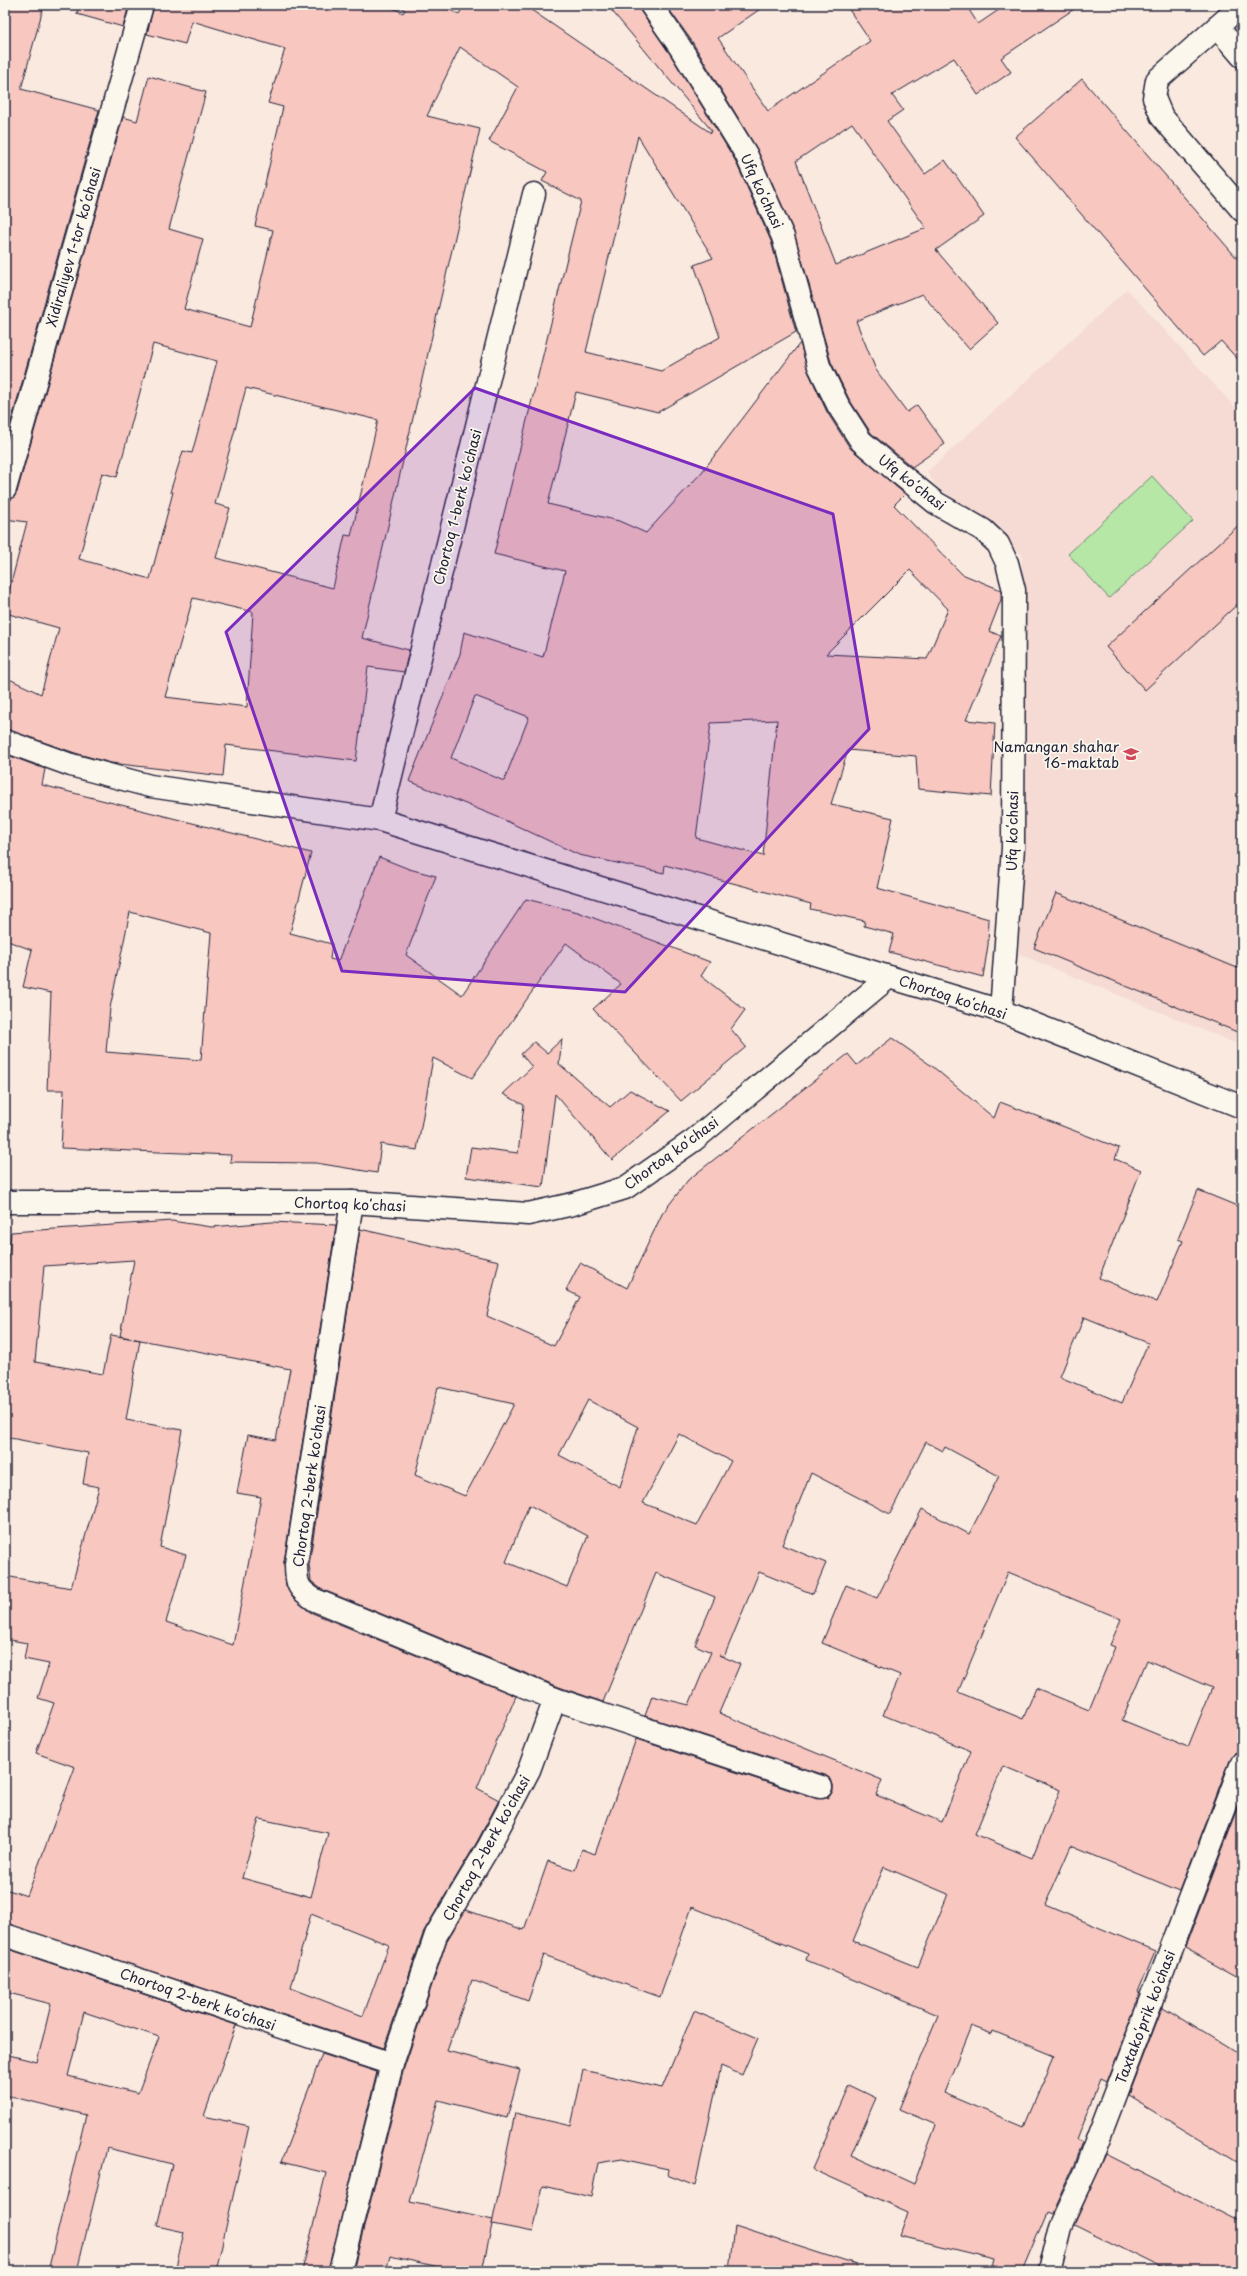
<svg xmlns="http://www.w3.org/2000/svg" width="1247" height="2276" font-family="'Playpen Sans',sans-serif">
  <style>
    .built { fill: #f5dbd3 }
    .green { fill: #b6e7a7; stroke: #6c8471 }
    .building { fill: #f7c7c0; stroke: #22223b; fill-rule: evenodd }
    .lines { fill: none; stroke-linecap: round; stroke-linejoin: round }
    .minor-casing { stroke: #22223b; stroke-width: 25 }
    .major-casing { stroke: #22223b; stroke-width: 25 }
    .minor { stroke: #fbf7ec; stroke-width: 22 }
    .major { stroke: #fbf7ec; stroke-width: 22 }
    .marked { fill: #7b2cbf; fill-opacity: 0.2; stroke: #7b2cbf; stroke-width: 3; stroke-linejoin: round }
    .labels { text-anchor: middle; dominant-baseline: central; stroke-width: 3.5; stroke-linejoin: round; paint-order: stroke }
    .street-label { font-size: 14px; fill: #22223b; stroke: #fbf7ec }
    .poi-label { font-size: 14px; fill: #22223b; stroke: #fbf7ec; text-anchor: end }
  </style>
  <rect width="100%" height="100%" fill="#fae9df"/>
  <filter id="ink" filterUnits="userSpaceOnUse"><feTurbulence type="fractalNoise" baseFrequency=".025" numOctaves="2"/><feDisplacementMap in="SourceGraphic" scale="8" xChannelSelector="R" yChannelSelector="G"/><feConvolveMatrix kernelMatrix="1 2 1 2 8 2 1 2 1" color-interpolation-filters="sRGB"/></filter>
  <g filter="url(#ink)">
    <path class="built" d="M1127,289L1242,415V1046L1019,954L1022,554L961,507L935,484L927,472Z"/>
    <path class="green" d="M1152,476L1193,521L1109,598L1068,554Z"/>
    <g class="building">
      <path d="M5,5H44L21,89L99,110L5,443Z"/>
      <path d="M78,5H129L123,27L77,14Z"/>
      <path d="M154,5H387L403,13L405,10L398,5H438L459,14L464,5H524L711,133L712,131L607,5H639L641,12L670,54L735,160L771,241L796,332L658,412L576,392L548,504L619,521L646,533L702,472L800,343L808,371L827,412L850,448L905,494L894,505L962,574L1001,590V600L989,631L1001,636L966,720L995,723L991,796L918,789L916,756L848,750L831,804L893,818L877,888L989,919L988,945L983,977L889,952L894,934L864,926L865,921L810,909L811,904L665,865L664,873L579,855L500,818L409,781L460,654L464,632L543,657L565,571L494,554L581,201L542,181L547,172L489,141L518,87L460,47L427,116L480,129L362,638L409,650L404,672L368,667L356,761L226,745L223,776L111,763L75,753L5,729V677L41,694L59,628L5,613V606L27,522L5,519V501L13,498L17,492L123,117L137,121L149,76L206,92L169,229L203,239L184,309L250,327L273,230L255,226L283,107L268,103L285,49L192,21L185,44L147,34ZM638,136L713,258L694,265L720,337L661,371L586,352ZM153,344L217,361L192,453L183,451L170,492H173L150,579L79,559L102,473L117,477ZM246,388L378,420L351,536L345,535L333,588L216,558L230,508L215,504ZM910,570L948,609L927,659L826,654ZM193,598L253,612L247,707L165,697ZM475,696L529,717L504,781L451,758ZM777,720L763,856L696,838L711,723Z"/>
      <path d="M666,5H766L718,38L768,111L870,41L846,5H966L978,24L1006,5H1080L1001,58L1011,72L978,95L954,58L892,95L903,110L887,121L925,174L945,160L984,216L936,250L998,323L969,349L922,294L856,321L876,370L907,412L917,405L945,444L912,467L871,433L849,399L831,362L794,232L757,149L691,40ZM852,123L926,228L836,265L796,161Z"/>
      <path d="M1082,79L1242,264V364L1221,341L1203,356L1015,137Z"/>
      <path d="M1242,522V600L1145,690L1106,647Z"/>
      <path d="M5,754L45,769L42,785L311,853L290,933L332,944L330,959L338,961L379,857L409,869L436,876L406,955L462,995L526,899L578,912L710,962L701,976L745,1010L731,1029L746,1047L681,1101L593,1009L621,984L566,943L472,1078L433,1058L417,1150L381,1144L377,1173L316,1163L230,1162L231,1155L61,1148L64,1090H47L51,993L23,987L32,950L5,940ZM130,912L211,933L201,1060L106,1052L110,1008Z"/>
      <path d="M1056,893L1242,970V1034L1034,948Z"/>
      <path d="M892,1038L932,1066L994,1118L1000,1102L1119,1148L1115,1159L1141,1170L1099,1278L1157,1302L1183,1241L1178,1239L1198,1190L1242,1208V1751L1234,1753L1230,1759L1180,1891L1071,1846L1045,1905L1155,1951L1138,1992L1141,1994L1107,2082L1101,2079L1077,2140L1083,2143L1076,2161L1052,2213L1047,2211L1022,2271H992L995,2259L900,2236L908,2212L812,2169L849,2085L876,2098L851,2155L914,2184L936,2125L899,2109L938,2015L806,1960L808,1954L692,1907L660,1997L544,1955L528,2001L472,1980L447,2051L520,2070L507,2118L438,2100L410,2202L493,2220L482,2271H457L390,2256L386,2271H353L404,2068L447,1940L466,1910L524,1930L548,1861L575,1870L582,1849L595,1854L636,1739L817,1799L829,1797L833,1791V1785L831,1779L825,1775L645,1716L652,1696L689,1705L711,1652L695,1645L715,1597L656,1573L603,1702L559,1687L321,1589L311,1581L309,1565L360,1229L499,1261L487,1316L554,1346L580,1297L566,1290L580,1263L627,1288L662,1214L688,1180L848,1054L857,1065ZM1084,1317L1148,1343L1122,1403L1060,1377ZM438,1387L514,1404L465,1496L415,1475ZM588,1400L638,1427L620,1487L559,1455ZM679,1434L731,1461L697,1525L643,1503ZM926,1442L943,1451L945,1447L999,1476L969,1534L922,1509L877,1598L846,1585L822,1643L900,1675L883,1715L971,1751L942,1822L876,1795L882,1780L719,1713L740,1664L719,1655L724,1657L759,1572L813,1594L826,1563L782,1545L811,1473L890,1514ZM529,1505L588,1536L567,1587L506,1562ZM1008,1572L1121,1619L1110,1645L1115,1647L1089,1710L1036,1688L1023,1719L958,1692ZM1147,1660L1212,1688L1188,1747L1122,1720ZM1003,1766L1060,1790L1032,1858L975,1834ZM884,1867L948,1894L918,1967L853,1941ZM971,2026L992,2034L993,2031L1054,2056L1024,2127L944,2093Z"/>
      <path d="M562,1039L559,1064L610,1107L630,1090L670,1111L612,1160L555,1094L543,1187L466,1177L471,1147L518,1153L524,1105L503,1094L532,1067L521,1054L534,1042L547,1053Z"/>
      <path d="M172,1221L211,1227L272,1222L336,1225L284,1562L286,1586L293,1598L310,1612L516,1696L477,1788L499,1800L477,1842L424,1931L384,2048L5,1923V1889L27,1896L75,1767L36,1753L54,1703L38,1698L49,1664L24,1659L27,1643L5,1639V1576L71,1588L99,1487L83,1484L88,1453L5,1437V1298L11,1232ZM134,1260L120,1336L290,1369L276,1440L248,1435L237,1493L261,1497L233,1645L166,1622L186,1555L160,1547L182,1430L126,1420L140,1340L111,1335L103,1374L35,1362L44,1266ZM259,1819L328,1833L311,1897L242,1878ZM311,1914L389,1945L363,2016L291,1988Z"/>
      <path d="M1242,1798V1979L1185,1948Z"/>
      <path d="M5,1948L236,2025L204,2116L249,2126L216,2271H175L184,2232L157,2226L172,2164L107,2148L77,2271H48L86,2115L5,2095V2054L37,2062L51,2004L5,1992ZM84,2012L159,2037L138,2093L68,2076Z"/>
      <path d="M1162,2007L1242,2056V2165L1128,2096Z"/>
      <path d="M694,2011L758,2038L742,2075L721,2066L695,2186L667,2175L668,2169L622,2159L598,2163L591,2197L543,2186L533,2232L492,2224L515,2113L571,2126L583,2070L662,2088Z"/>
      <path d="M322,2054L377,2072L328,2271H302L326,2173L281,2162Z"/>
      <path d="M1106,2154L1242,2223V2271H1167L1074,2225Z"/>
      <path d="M735,2226L856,2265L855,2271H730Z"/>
    </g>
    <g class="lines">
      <defs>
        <g id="minor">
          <path d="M651,5L680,47L746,154L783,237L819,366L838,405L861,441L894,469L936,503L983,530L998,544L1007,563L1014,590L1013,848L1001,1011"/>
          <path d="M1242,5L1157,80L1154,98L1162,117L1242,210"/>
          <path d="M1217,27L1242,56"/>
          <path d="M5,489L142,5"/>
          <path d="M5,741L71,765L150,786L380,820L889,977"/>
          <path d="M380,820L534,194"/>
          <path d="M555,1699L821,1787"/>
          <path d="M5,1935L392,2064"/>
          <path d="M340,2271L392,2064L436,1935L488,1848L529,1770L555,1699L315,1600C298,1589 296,1585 296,1564L352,1202"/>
          <path d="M1049,2271L1060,2226L1088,2166L1242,1763"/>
        </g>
        <path id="major" d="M5,1202H352L528,1214L573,1204L625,1188L694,1140L889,977L1001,1011L1242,1107"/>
      </defs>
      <use href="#minor" class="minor-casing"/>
      <use href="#major" class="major-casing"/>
      <use href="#minor" class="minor"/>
      <use href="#major" class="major"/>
    </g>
  </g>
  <path class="marked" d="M475,388L833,514L869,729L625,992L342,971L226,632Z"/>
  <defs>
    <symbol id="school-bare" viewBox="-9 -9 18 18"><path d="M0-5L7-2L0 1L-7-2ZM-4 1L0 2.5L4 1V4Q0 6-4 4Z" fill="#d1495b" stroke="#fbf7ec" stroke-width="2.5" paint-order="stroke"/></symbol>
  </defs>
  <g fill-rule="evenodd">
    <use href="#school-bare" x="1120" y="743" width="22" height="22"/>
  </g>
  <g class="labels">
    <g class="street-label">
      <text transform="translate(762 191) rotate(65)">Ufq koʻchasi</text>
      <text transform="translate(73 247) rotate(-74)">Xidiraliyev 1-tor koʻchasi</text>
      <text transform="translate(912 482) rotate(38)">Ufq koʻchasi</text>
      <text transform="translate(457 507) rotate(-76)">Chortoq 1-berk koʻchasi</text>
      <text transform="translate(1012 831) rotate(-89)">Ufq koʻchasi</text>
      <text transform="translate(953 997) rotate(18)">Chortoq koʻchasi</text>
      <text transform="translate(671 1153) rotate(-36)">Chortoq koʻchasi</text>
      <text transform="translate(350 1204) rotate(2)">Chortoq koʻchasi</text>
      <text transform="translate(309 1486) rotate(-82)">Chortoq 2-berk koʻchasi</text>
      <text transform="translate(486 1848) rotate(-61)">Chortoq 2-berk koʻchasi</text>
      <text transform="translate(198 1999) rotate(19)">Chortoq 2-berk koʻchasi</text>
      <text transform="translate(1145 2017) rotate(-69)">Taxtakoʻprik koʻchasi</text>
    </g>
    <g class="poi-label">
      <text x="1119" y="746">Namangan shahar<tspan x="1119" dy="16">16-maktab</tspan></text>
    </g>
  </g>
  <rect width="1247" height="2276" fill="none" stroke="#fbf7ec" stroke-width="20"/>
  <rect x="10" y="10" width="1227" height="2256" fill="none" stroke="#22223b" stroke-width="1.5" filter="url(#ink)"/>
</svg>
